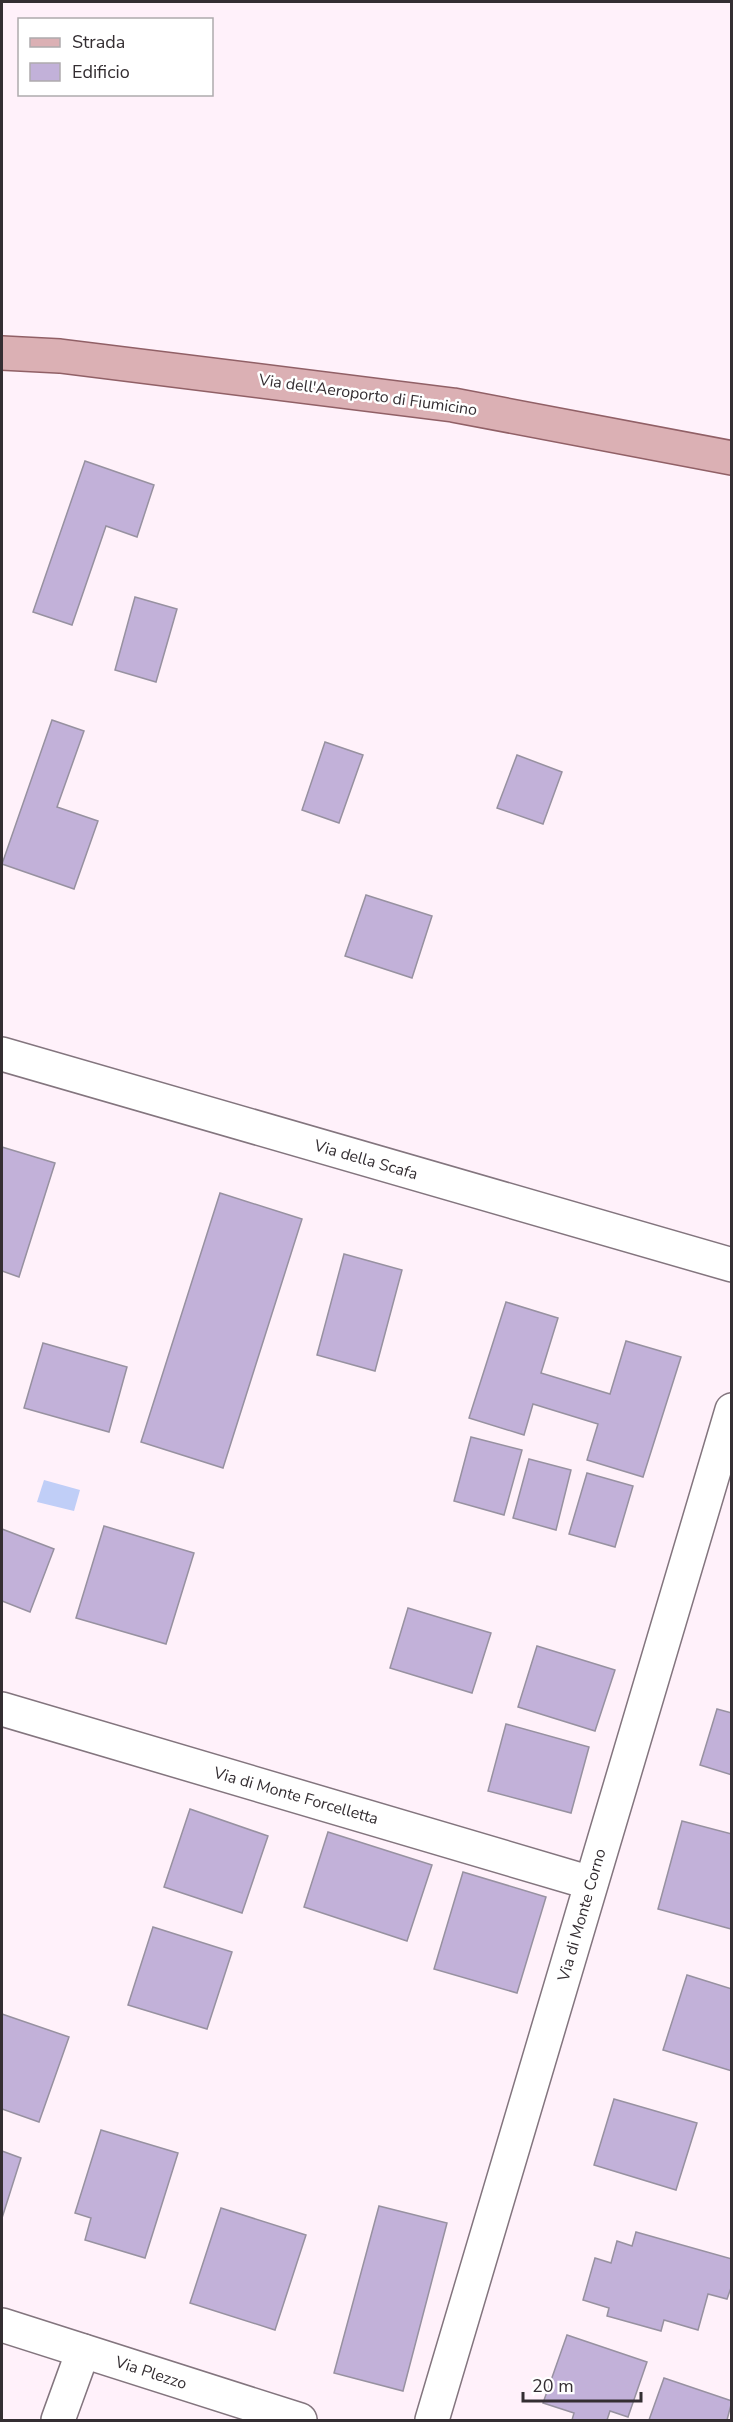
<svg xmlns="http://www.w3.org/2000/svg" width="733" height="2422" font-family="'Nunito Sans',sans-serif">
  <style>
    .water { fill: #c0cef7 }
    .building { fill: #c2b1d9; stroke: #9791a0; stroke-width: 1.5 }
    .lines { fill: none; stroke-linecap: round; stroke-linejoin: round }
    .street-casing { stroke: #83757e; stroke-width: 36 }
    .secondary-casing { stroke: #83757e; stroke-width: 36 }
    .primary-casing { stroke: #916066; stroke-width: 36 }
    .street { stroke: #fff; stroke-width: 33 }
    .secondary { stroke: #fff; stroke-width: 33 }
    .primary { stroke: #dbb0b4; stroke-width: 33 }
    .labels { text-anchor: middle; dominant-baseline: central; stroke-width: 5; stroke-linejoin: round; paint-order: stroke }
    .street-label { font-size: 16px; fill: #342e32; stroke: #fff }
  </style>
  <rect width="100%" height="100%" fill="#fff1fa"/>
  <path class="water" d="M44,1480L80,1490L74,1511L37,1502Z"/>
  <g class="building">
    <path d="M85,461L154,485L137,537L106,526L72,625L33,612Z"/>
    <path d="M135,597L177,609L156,682L115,670Z"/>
    <path d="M52,720L84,731L57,807L98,821L74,889L2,864Z"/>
    <path d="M325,742L363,755L339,823L302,810Z"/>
    <path d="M517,755L562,772L543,824L497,808Z"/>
    <path d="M366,895L432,916L412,978L345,956Z"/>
    <path d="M2,1147L55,1163L19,1277L2,1271Z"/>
    <path d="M220,1193L302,1219L223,1468L141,1442Z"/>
    <path d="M344,1254L402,1270L375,1371L317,1355Z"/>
    <path d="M506,1302L558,1318L541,1373L610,1394L626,1341L681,1357L643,1477L587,1460L598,1424L533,1404L524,1435L469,1418Z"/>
    <path d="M43,1343L127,1367L109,1432L24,1408Z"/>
    <path d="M471,1437L522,1450L504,1515L454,1501Z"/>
    <path d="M529,1459L571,1470L556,1530L513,1518Z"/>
    <path d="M587,1473L633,1486L615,1547L569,1534Z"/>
    <path d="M104,1526L194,1553L166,1644L76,1618Z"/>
    <path d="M2,1529L54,1549L30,1612L2,1601Z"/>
    <path d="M408,1608L491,1633L472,1693L390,1668Z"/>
    <path d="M537,1646L615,1670L595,1731L518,1707Z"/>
    <path d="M717,1709L732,1713V1775L700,1765Z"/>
    <path d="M506,1724L589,1747L571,1813L488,1791Z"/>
    <path d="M190,1809L268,1836L242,1913L164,1887Z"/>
    <path d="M682,1821L732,1834L731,1929L658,1909Z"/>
    <path d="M328,1832L432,1865L407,1941L304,1907Z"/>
    <path d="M463,1872L546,1897L517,1993L434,1969Z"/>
    <path d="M153,1927L232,1952L207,2029L128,2005Z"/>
    <path d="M687,1975L732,1989V2071L663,2050Z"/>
    <path d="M2,2014L69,2037L39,2122L2,2109Z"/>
    <path d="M614,2099L697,2123L676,2190L594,2165Z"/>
    <path d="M101,2130L178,2153L145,2258L85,2240L91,2218L75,2213Z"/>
    <path d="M2,2151L21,2158L2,2218Z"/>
    <path d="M379,2206L447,2223L403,2391L334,2373Z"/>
    <path d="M221,2208L306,2235L275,2330L190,2303Z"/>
    <path d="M636,2232L732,2259V2285L727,2299L708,2294L698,2330L664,2320L661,2331L607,2316L609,2308L583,2300L595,2258L611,2263L617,2241L632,2246Z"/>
    <path d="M567,2335L647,2362L628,2417L610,2411L607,2420H572L574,2413L543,2403Z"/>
    <path d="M664,2378L732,2401L727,2420H649Z"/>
  </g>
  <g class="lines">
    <defs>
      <g id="street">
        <path d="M2,1709L591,1883"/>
        <path d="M2,2325L300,2420"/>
        <path d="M58,2420L83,2351"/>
        <path d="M432,2420L732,1410"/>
      </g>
      <path id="secondary" d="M2,1054L732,1265"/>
      <path id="primary" d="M2,353L60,356L453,405L732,458"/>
    </defs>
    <use href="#street" class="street-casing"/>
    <use href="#secondary" class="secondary-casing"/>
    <use href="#primary" class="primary-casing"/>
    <use href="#street" class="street"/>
    <use href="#secondary" class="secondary"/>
    <use href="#primary" class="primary"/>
  </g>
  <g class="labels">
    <g class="street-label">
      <text transform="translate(368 395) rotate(8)">Via dell'Aeroporto di Fiumicino</text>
      <text transform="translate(366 1160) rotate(16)">Via della Scafa</text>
      <text transform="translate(296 1796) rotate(16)">Via di Monte Forcelletta</text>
      <text transform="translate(582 1915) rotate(-74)">Via di Monte Corno</text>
      <text transform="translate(151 2373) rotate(18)">Via Plezzo</text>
    </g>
  </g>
  <rect width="733" height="2422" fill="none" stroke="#342e32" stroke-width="6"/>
  <rect x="18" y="18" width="195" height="78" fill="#ffffff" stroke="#aeabad" stroke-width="1.5"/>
  <rect x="30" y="38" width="30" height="9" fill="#dbb0b4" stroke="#aeabad" stroke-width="1.5"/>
  <text x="72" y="48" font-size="18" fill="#342e32">Strada</text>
  <rect x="30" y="63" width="30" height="18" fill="#c2b1d9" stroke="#aeabad" stroke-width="1.5"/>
  <text x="72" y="78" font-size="18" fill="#342e32">Edificio</text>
  <path d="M523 2392v9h118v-9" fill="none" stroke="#342e32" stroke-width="3"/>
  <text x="532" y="2392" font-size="18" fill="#342e32" stroke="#ffffff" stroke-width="4.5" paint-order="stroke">20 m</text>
</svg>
